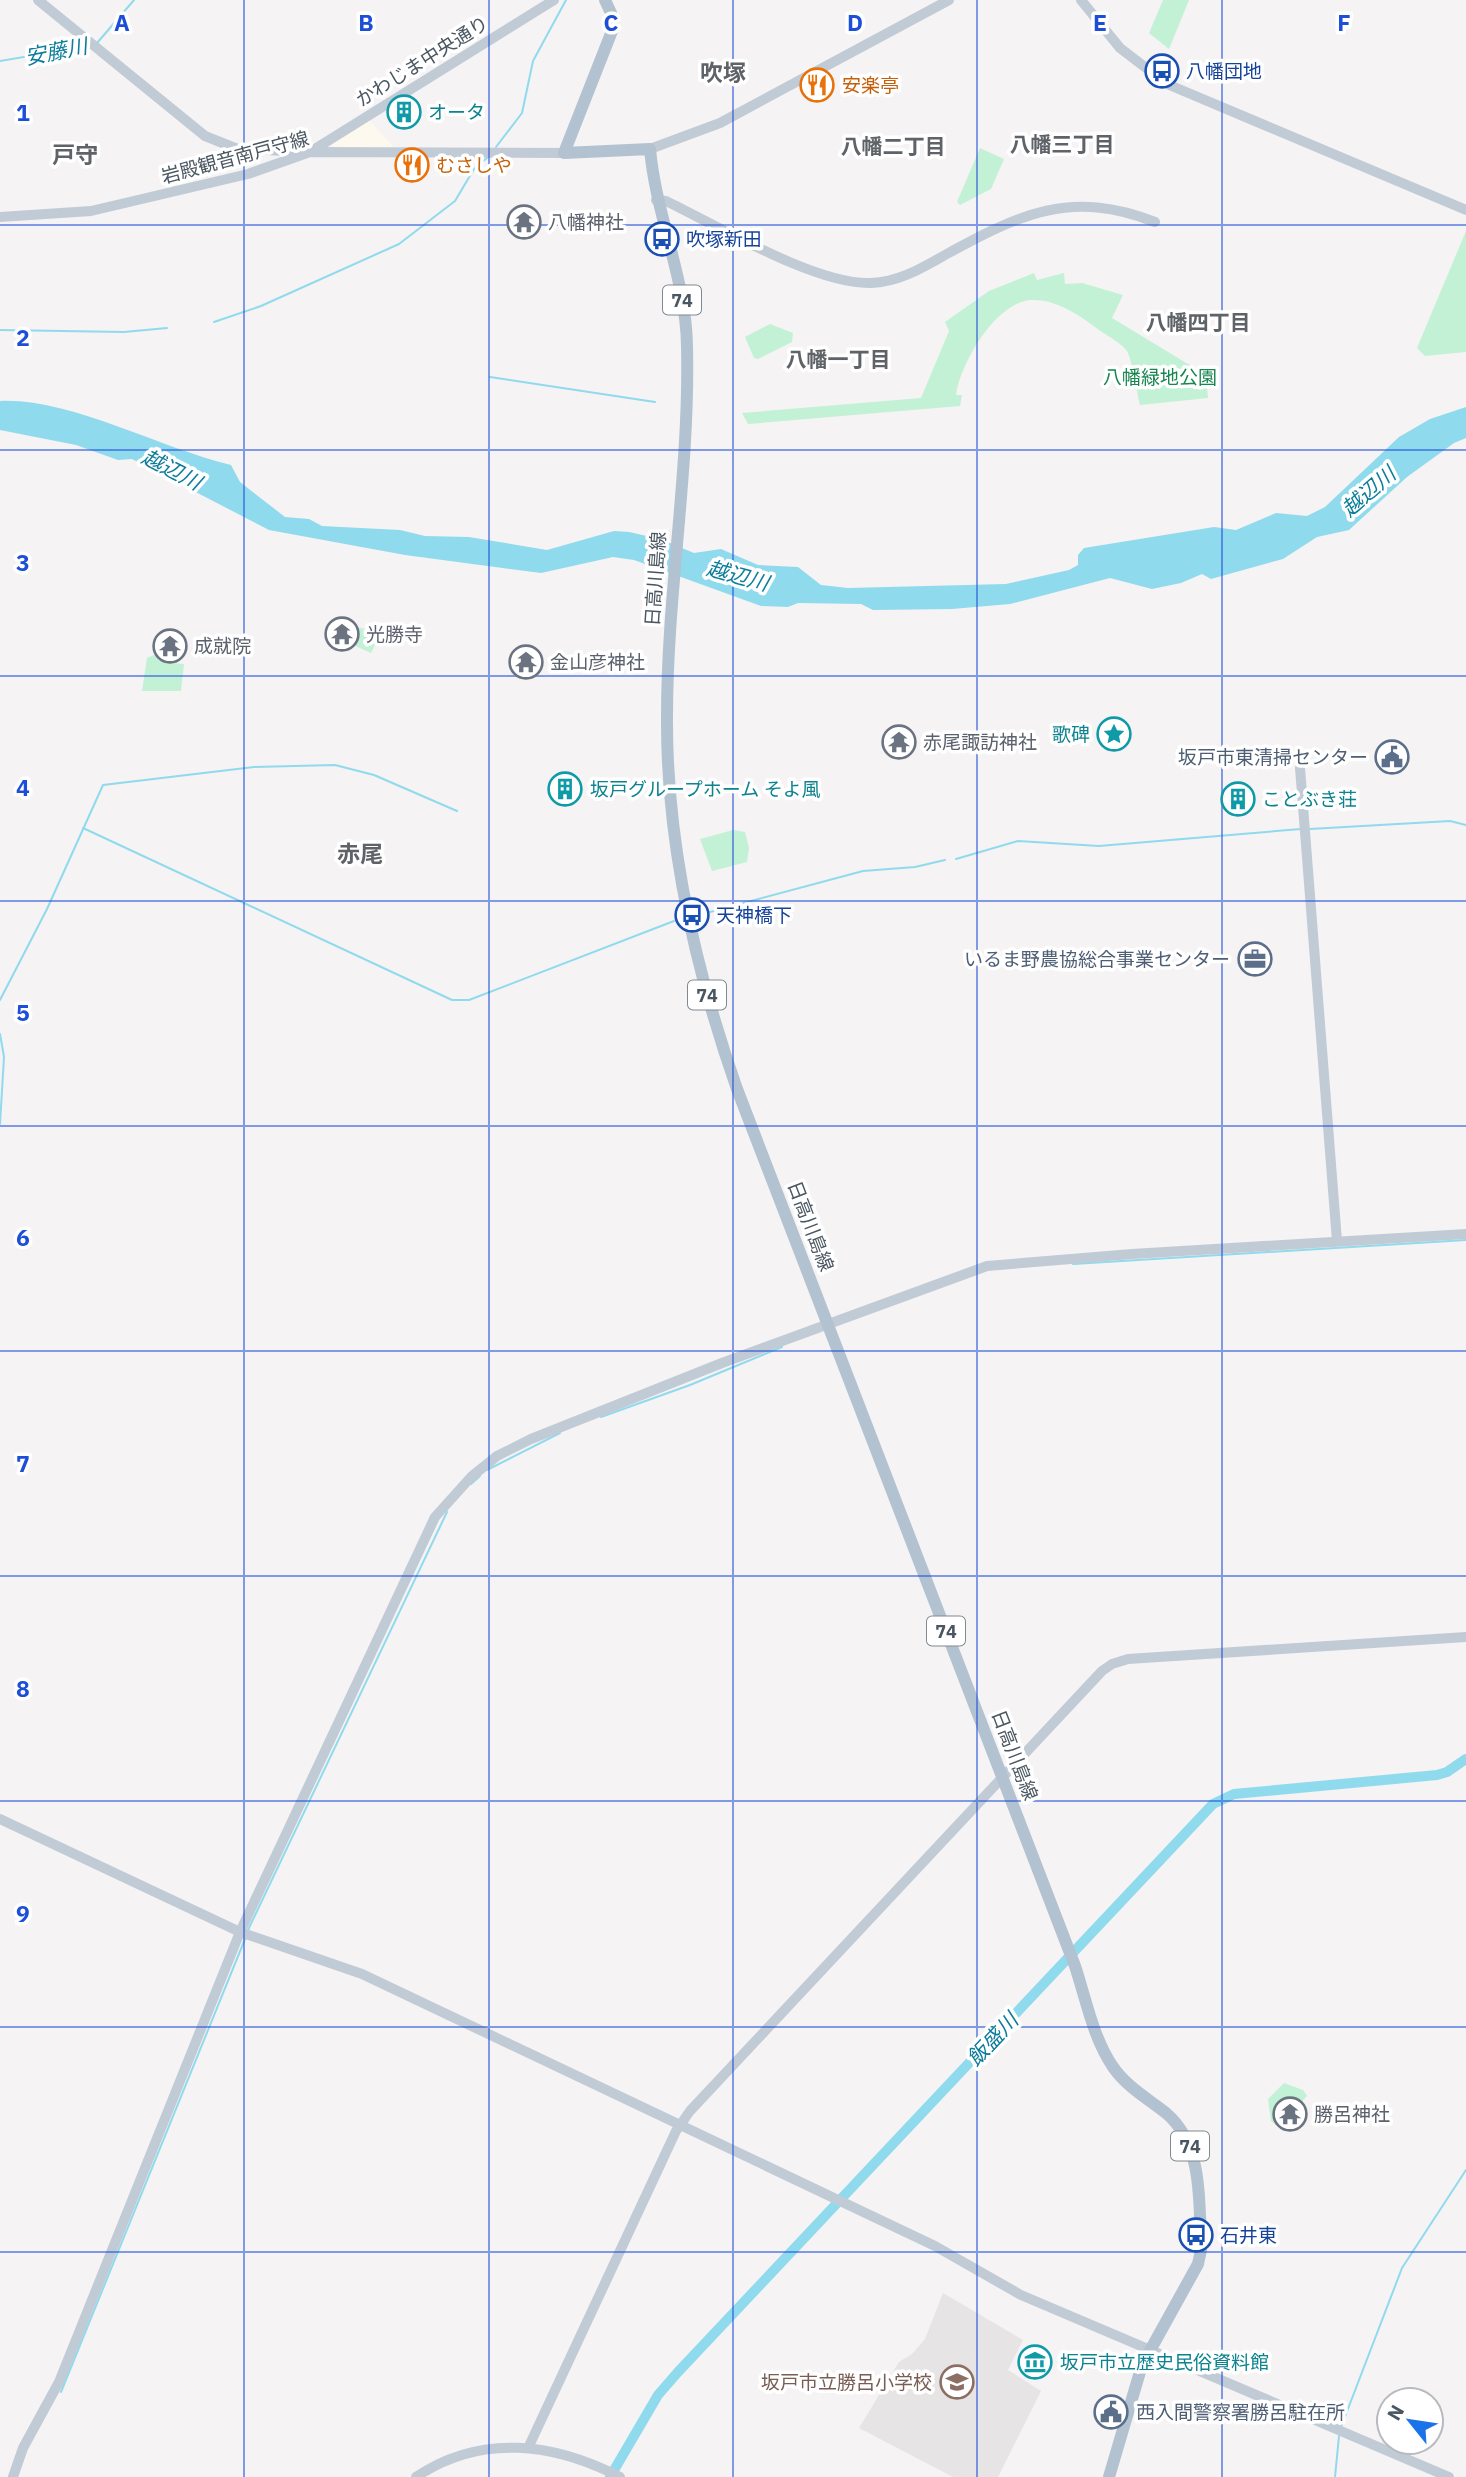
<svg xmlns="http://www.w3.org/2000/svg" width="1466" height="2477" font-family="'IBM Plex Sans','Noto Sans JP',sans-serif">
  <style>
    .commercial { fill: #fdf9ef }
    .education { fill: #e6e4e5 }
    .green { fill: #c3f1d5 }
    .water { fill: #90daee }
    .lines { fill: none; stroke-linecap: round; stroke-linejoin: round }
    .stream { stroke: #90daee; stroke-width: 2 }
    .river { stroke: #90daee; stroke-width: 10 }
    .secondary { stroke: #c1cbd6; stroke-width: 10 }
    .primary { stroke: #b3c2d1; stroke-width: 12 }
    .grid { fill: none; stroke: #1d4ed8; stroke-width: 2; stroke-opacity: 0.55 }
    .labels { text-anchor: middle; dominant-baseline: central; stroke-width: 7; stroke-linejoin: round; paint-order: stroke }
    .shield { fill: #fff; stroke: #808990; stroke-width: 2 }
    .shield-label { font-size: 18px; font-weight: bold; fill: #4a5661 }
    .street-label { font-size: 19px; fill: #4a5661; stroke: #fff }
    .transit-label { font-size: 19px; fill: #164399; stroke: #fff; text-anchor: start }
    .food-label { font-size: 19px; fill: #c56008; stroke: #fff; text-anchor: start }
    .culture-label { font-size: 19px; fill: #0d838f; stroke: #fff; text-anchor: start }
    .worship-label { font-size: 19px; fill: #5b616d; stroke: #fff; text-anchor: start }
    .park-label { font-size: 19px; fill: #17864f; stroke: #fff }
    .service-label { font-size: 19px; fill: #4e5e75; stroke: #fff; text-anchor: end }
    .education-label { font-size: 19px; fill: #785e54; stroke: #fff; text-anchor: end }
    .water-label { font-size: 21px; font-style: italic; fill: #0c7c9b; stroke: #fff }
    .neighbourhood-label { font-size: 21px; font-weight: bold; fill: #5f6368; stroke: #fff }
    .quarter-label { font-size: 23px; font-weight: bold; fill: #5f6368; stroke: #fff }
    .grid-label { font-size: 23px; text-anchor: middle; font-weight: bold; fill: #1d4ed8; stroke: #fff; stroke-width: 7; stroke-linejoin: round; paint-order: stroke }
  </style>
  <rect width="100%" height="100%" fill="#f5f3f3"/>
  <path class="commercial" d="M369,120L394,147H332V142Z"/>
  <path class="education" d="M943,2293L1023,2340L1008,2370L1041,2391L998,2477H953L859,2428L899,2362L912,2354L925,2339Z"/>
  <g class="green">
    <path d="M1163,0H1189L1169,49L1149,33Z"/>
    <path d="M980,148L1004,159L991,189L960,205L957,202Z"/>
    <path d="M1466,231V352L1425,356L1417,348Z"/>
    <path d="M1034,273L1037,280L1064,273L1065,284L1082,283L1123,295L1112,318L1206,375L1208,398L1140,405C1136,389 1134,369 1128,353C1125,345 1106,335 1099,330C1081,316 1056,299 1032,300C996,301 960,364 956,395H962L960,406L748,424L742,413L921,398L949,331L945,322L989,291Z"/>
    <path d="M770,324L793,333L792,342L758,359L754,358L745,337Z"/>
    <path d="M353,626L381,633L371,653L351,644Z"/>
    <path d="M156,654L173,663L184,664L181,691H142L147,658Z"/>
    <path d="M733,830L745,832L749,848L747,862L712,871L700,839Z"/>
    <path d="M1284,2083L1303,2090L1307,2096L1303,2100L1302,2110L1283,2103L1278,2106L1282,2108L1280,2117L1300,2123L1298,2130L1284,2131L1271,2121L1268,2099Z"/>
  </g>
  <path class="water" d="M0,401C71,398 159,448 231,465L240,482L285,517L309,519L322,526L400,530L425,536L469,537L547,550L614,531L629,532L660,539L694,553L721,549L758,565L798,567L821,585L848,588L1006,584L1069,570L1078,565V555L1084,548L1214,527L1236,530L1276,513L1307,516L1325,507L1399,437L1430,419L1466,407V438L1454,443L1407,477L1349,530L1317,537L1283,559L1211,579L1202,574L1181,583L1152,589L1110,578L1010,604L952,609L873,610L861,604L798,603L788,607L761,606L634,560L613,557L541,573L405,555L269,530L132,459L118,460L76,445L0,430Z"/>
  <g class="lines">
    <g class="stream">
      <path d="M97,43L134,0"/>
      <path d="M0,61L89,46"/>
      <path d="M496,147L522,113L533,61L566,0"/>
      <path d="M214,322L261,306L399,244L455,201L474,169L488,157"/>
      <path d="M0,330L124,332L167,328"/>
      <path d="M490,377L655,402"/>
      <path d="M83,828L452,1000H469L674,921"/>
      <path d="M1310,829L1450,821L1466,825"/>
      <path d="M956,859L1018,841L1099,846L1301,829"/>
      <path d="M695,916L863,871L915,867L945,860"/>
      <path d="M0,1000L47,909L103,785L254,767L335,765L374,775L457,811"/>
      <path d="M0,1034L4,1057L0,1124"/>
      <path d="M1073,1264L1466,1240"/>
      <path d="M601,1417L690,1385L782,1347"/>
      <path d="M487,1470L560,1433"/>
      <path d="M471,1484L480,1476"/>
      <path d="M248,1930L447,1512"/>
      <path d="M61,2392L245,1939"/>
      <path d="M1341,2427L1402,2268L1466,2170"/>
      <path d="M1335,2477L1339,2436"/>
    </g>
    <path class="river" d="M610,2477L658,2395L678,2372L1213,1804L1234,1794L1437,1775L1447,1772L1466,1759"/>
    <g class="secondary">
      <path d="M38,0L205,136L235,148L300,152"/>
      <path d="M1081,0L1120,48L1167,84L1466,210"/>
      <path d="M650,149L720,123L949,0"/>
      <path d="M310,152L554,0"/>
      <path d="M656,200L666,201C718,226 816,285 871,283C899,282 922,268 945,255C1020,214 1071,189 1155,222"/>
      <path d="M0,217L91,211L248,174L310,152L564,153"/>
      <path d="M1300,768L1337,1241"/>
      <path d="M0,1819L240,1932L362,1974L935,2246L1021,2295L1449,2477"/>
      <path d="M529,2446L676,2131L690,2111L1102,1671L1112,1664L1128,1659L1466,1637"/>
      <path d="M13,2477L23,2448L59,2382L240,1932L435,1517L471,1477L497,1456L531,1439L722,1363L987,1266L1132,1254L1466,1234"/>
      <path d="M416,2477C481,2433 554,2443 620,2477"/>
    </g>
    <path class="primary" d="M605,0L611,13L612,31L564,153L650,149C656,216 686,279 687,346C690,470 667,593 667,716C666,844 695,969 737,1089L1075,1966C1086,1999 1093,2038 1113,2067C1127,2087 1147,2098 1166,2113C1204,2145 1199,2205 1201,2250L1198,2264L1142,2365L1109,2477"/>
  </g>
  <path class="grid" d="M244,0V2477M489,0V2477M733,0V2477M977,0V2477M1222,0V2477M0,225H1466M0,450H1466M0,676H1466M0,901H1466M0,1126H1466M0,1351H1466M0,1576H1466M0,1801H1466M0,2027H1466M0,2252H1466"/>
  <defs>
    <symbol id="bus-ring" viewBox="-11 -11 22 22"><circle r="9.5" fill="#fff" stroke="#1a4fb4" stroke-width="1.5"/><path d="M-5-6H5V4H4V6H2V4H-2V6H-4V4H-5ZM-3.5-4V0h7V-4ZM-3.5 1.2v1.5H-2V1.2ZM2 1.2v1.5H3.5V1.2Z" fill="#1a4fb4"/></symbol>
    <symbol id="restaurant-ring" viewBox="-11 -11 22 22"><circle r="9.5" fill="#fff" stroke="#e8710a" stroke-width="1.5"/><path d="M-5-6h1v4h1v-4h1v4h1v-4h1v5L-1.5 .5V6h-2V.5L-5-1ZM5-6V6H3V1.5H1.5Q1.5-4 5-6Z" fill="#e8710a"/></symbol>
    <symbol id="building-ring" viewBox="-11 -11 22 22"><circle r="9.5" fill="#fff" stroke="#0f9aa8" stroke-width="1.5"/><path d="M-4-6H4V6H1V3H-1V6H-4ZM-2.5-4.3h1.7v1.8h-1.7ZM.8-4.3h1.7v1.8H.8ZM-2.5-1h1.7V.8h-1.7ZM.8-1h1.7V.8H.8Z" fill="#0f9aa8"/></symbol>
    <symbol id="temple-ring" viewBox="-11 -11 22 22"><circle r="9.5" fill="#fff" stroke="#6b7280" stroke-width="1.5"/><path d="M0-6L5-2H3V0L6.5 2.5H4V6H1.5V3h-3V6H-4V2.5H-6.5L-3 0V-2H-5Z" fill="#6b7280"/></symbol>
    <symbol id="sight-ring" viewBox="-11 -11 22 22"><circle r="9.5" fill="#fff" stroke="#0f9aa8" stroke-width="1.5"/><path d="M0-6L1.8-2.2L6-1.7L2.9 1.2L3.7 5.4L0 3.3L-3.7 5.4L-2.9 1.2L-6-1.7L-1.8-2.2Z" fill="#0f9aa8"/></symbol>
    <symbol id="civic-ring" viewBox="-11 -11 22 22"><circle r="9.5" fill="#fff" stroke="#5c6f8a" stroke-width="1.5"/><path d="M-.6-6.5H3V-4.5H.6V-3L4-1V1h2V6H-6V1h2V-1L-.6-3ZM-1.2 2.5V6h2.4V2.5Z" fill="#5c6f8a"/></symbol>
    <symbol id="office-ring" viewBox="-11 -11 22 22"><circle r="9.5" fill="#fff" stroke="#5c6f8a" stroke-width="1.5"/><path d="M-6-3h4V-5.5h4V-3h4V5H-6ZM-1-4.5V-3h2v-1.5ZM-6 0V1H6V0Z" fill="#5c6f8a"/></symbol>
    <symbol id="museum-ring" viewBox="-11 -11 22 22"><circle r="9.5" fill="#fff" stroke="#0f9aa8" stroke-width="1.5"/><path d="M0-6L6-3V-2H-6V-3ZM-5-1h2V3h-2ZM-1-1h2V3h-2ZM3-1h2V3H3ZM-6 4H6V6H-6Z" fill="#0f9aa8"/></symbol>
    <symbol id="school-ring" viewBox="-11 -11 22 22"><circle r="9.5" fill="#fff" stroke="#8d6e63" stroke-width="1.5"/><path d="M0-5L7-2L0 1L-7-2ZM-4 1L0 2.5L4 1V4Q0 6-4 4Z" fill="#8d6e63"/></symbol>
  </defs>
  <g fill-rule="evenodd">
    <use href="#bus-ring" x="1143" y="52" width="38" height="38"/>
    <use href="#restaurant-ring" x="798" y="66" width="38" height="38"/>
    <use href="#building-ring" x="385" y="93" width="38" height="38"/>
    <use href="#restaurant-ring" x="393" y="146" width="38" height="38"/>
    <use href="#temple-ring" x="505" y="203" width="38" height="38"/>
    <use href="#bus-ring" x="643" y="220" width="38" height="38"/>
    <use href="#temple-ring" x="323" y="615" width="38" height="38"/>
    <use href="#temple-ring" x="151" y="627" width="38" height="38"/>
    <use href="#temple-ring" x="507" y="643" width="38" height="38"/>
    <use href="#sight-ring" x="1095" y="715" width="38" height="38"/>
    <use href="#temple-ring" x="880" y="723" width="38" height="38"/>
    <use href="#civic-ring" x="1373" y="738" width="38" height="38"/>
    <use href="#building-ring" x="546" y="770" width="38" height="38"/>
    <use href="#building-ring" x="1219" y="780" width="38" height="38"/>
    <use href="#bus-ring" x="673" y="896" width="38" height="38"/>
    <use href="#office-ring" x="1236" y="940" width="38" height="38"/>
    <use href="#temple-ring" x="1271" y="2095" width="38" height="38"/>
    <use href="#bus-ring" x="1177" y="2216" width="38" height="38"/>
    <use href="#museum-ring" x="1016" y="2343" width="38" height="38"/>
    <use href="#school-ring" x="938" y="2363" width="38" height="38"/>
    <use href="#civic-ring" x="1092" y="2393" width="38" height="38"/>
  </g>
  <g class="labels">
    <g class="shield">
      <rect x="663" y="285.5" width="38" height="29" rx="5"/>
      <rect x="688" y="980.5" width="38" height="29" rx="5"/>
      <rect x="927" y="1616.5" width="38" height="29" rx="5"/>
      <rect x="1171" y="2131.5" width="38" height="29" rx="5"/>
    </g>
    <g class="shield-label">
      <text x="682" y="300">74</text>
      <text x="707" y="995">74</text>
      <text x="946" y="1631">74</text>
      <text x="1190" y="2146">74</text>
    </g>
    <g class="street-label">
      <text transform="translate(422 61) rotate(-32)">かわじま中央通り</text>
      <text transform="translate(235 157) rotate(-15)">岩殿観音南戸守線</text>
      <text transform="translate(655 579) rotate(-86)">日高川島線</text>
      <text transform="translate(811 1226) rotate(69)">日高川島線</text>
      <text transform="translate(1015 1755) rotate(69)">日高川島線</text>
    </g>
    <g class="transit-label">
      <text x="1186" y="71">八幡団地</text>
      <text x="686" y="239">吹塚新田</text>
      <text x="716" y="915">天神橋下</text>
      <text x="1220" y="2235">石井東</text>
    </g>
    <g class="food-label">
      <text x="842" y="85">安楽亭</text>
      <text x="436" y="165">むさしや</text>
    </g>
    <g class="culture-label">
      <text x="428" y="112">オータ</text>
      <text x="1090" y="734" text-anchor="end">歌碑</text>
      <text x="590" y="789">坂戸グループホーム そよ風</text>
      <text x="1262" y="799">ことぶき荘</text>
      <text x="1060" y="2362">坂戸市立歴史民俗資料館</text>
    </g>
    <g class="worship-label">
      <text x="548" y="222">八幡神社</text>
      <text x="366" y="634">光勝寺</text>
      <text x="194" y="646">成就院</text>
      <text x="550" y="662">金山彦神社</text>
      <text x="923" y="742">赤尾諏訪神社</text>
      <text x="1314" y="2114">勝呂神社</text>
    </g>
    <g class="park-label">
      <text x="1160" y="377">八幡緑地公園</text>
    </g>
    <g class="service-label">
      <text x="1368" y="757">坂戸市東清掃センター</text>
      <text x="1230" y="959">いるま野農協総合事業センター</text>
      <text x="1136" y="2412" text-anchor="start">西入間警察署勝呂駐在所</text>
    </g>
    <g class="education-label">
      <text x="932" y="2382">坂戸市立勝呂小学校</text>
    </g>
    <g class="water-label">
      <text transform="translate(56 51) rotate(-11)">安藤川</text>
      <text transform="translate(172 469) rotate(27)">越辺川</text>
      <text transform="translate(1368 491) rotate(-41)">越辺川</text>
      <text transform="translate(738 575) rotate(15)">越辺川</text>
      <text transform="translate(992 2039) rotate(-47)">飯盛川</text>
    </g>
    <g class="neighbourhood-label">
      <text x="1062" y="144">八幡三丁目</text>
      <text x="893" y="146">八幡二丁目</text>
      <text x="1198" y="322">八幡四丁目</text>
      <text x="838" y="359">八幡一丁目</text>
    </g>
    <g class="quarter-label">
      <text x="723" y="72">吹塚</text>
      <text x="75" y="154">戸守</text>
      <text x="360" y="853">赤尾</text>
    </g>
  </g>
  <g class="grid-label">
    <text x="122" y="31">A</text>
    <text x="366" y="31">B</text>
    <text x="611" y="31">C</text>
    <text x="855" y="31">D</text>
    <text x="1100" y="31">E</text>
    <text x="1344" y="31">F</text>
    <text x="23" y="121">1</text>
    <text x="23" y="346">2</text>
    <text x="23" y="571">3</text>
    <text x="23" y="796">4</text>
    <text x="23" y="1021">5</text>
    <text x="23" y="1246">6</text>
    <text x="23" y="1472">7</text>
    <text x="23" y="1697">8</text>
    <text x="23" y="1922">9</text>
  </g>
  <g transform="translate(1410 2421) rotate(300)"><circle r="33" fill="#ffffff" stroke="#b7bbc0" stroke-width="2"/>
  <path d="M0-5L12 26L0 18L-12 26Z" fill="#1a73e8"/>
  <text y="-10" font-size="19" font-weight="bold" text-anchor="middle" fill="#4a5661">N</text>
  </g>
</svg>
